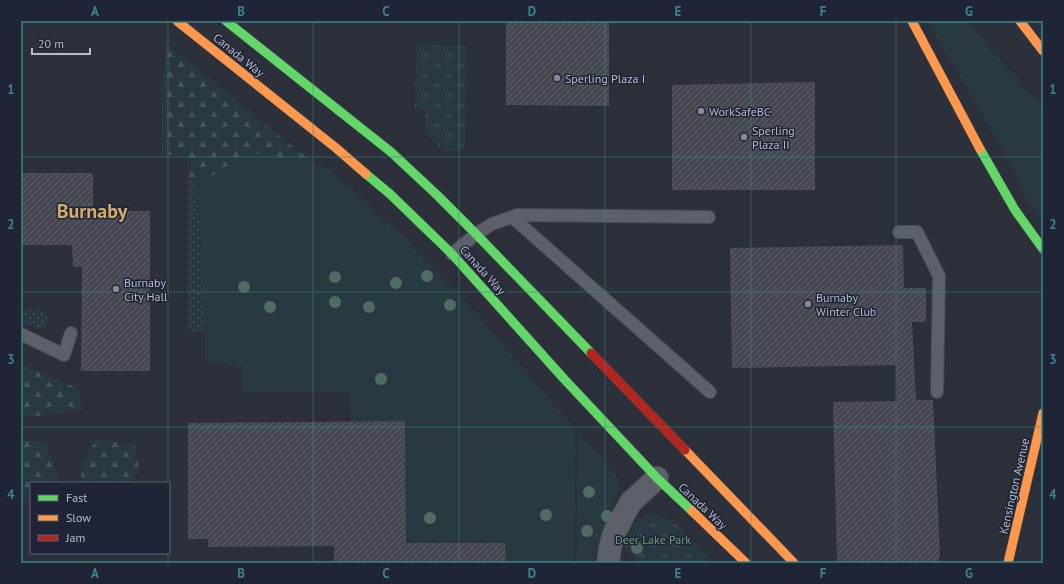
<svg xmlns="http://www.w3.org/2000/svg" width="1064" height="584" font-family="'PT Sans',sans-serif">
  <style>
    .grass { fill: #293941 }
    .forest { fill: url(#forest-firs) }
    .park { fill: url(#park-tufts) }
    .garden { fill: url(#garden-dots) }
    .building { fill: url(#building-hatch) }
    .lines { fill: none; stroke-linecap: round; stroke-linejoin: round }
    .lane-casing { stroke: #484b54; stroke-width: 14 }
    .street-casing { stroke: #484b54; stroke-width: 24 }
    .fast-casing { stroke: #484b54; stroke-width: 10 }
    .slow-casing { stroke: #484b54; stroke-width: 10 }
    .jam-casing { stroke: #484b54; stroke-width: 10 }
    .lane { stroke: #5c6069; stroke-width: 12 }
    .street { stroke: #5c6069; stroke-width: 22 }
    .fast { stroke: #63d668; stroke-width: 9 }
    .slow { stroke: #ff974d; stroke-width: 9 }
    .jam { stroke: #b3261e; stroke-width: 9 }
    .tree { fill: #516b62 }
    .grid { fill: none; stroke: #398785; stroke-width: 1; stroke-opacity: 0.55 }
    .poi-dot { fill: #868a99; stroke: #1f2436; stroke-width: 1.5 }
    .labels { text-anchor: middle; dominant-baseline: central; stroke-width: 3; stroke-linejoin: round; paint-order: stroke }
    .street-label { font-size: 12px; fill: #b7bbcb; stroke: #1f2436 }
    .poi-label { font-size: 12px; fill: #b7bbcb; stroke: #1f2436; text-anchor: start }
    .park-label { font-size: 12px; fill: #6f9b81; stroke: #1f2436 }
    .town-label { font-size: 20px; font-weight: bold; fill: #d5ab68; stroke: #1f2436 }
    .neatline { fill: none; stroke: #398785; stroke-width: 1.5 }
    .grid-label { font-size: 13px; text-anchor: middle; font-weight: bold; fill: #398785 }
  </style>
  <defs>
    <pattern id="forest-firs" width="22" height="20" patternUnits="userSpaceOnUse"><rect width="22" height="20" fill="#293941"/><path d="M5 1l3.5 6h-7zM16 11l3.5 6h-7z" fill="#46545b"/></pattern>
    <pattern id="park-tufts" width="24" height="20" patternUnits="userSpaceOnUse"><rect width="24" height="20" fill="#293941"/><path d="M3 7l-1-3M5 7V3M7 7l1-3M15 17l-1-3M17 17v-4M19 17l1-3" fill="none" stroke="#46545b"/></pattern>
    <pattern id="garden-dots" width="8" height="8" patternUnits="userSpaceOnUse"><rect width="8" height="8" fill="#293941"/><path d="M2 2h.1M6 6h.1" fill="none" stroke="#46545b" stroke-width="1.8" stroke-linecap="round"/></pattern>
    <pattern id="building-hatch" width="6" height="6" patternUnits="userSpaceOnUse"><rect width="6" height="6" fill="#454852"/><path d="M-1 1l2-2M0 6l6-6M5 7l2-2" fill="none" stroke="#5e606a"/></pattern>
  </defs>
  <rect width="100%" height="100%" fill="#2c303b"/>
  <g class="grass">
    <path d="M927,21H966L1043,108V216L1027,202L1013,167Z"/>
    <path d="M253,152L311,161L330,170L399,232L472,308L576,430L574,563H506L505,543H406L405,421H351L349,392H242V367L212,362H205V332L197,184Z"/>
    <path d="M578,434L615,474C616,476 617,477 618,479C623,492 607,517 602,529C598,540 596,552 593,563H576Z"/>
  </g>
  <g class="forest">
    <path d="M166,44L311,161L253,153L197,184L187,181V155H162V96Z"/>
    <path d="M21,365L78,388L82,410L21,418Z"/>
    <path d="M96,440L135,444L139,471L130,483H81L82,464Z"/>
    <path d="M21,441H44L55,464L59,482L58,483H31V498H21Z"/>
  </g>
  <g class="park">
    <path d="M416,45L466,46L465,152L443,151L425,131V110H415Z"/>
    <path d="M653,514L661,516L673,521L703,551L711,563H635V556L626,552L622,548C622,542 624,538 627,532C633,522 641,517 653,514Z"/>
  </g>
  <g class="garden">
    <path d="M187,181L197,184L205,332H187Z"/>
    <path d="M32,309C40,310 43,311 47,318L45,327L40,328L21,323V312L25,310Z"/>
  </g>
  <g class="building">
    <path d="M506,21H609V106L506,105Z"/>
    <path d="M815,82V190H672V85Z"/>
    <path d="M21,173H93V211H150V371H81L82,267H73L72,245H21Z"/>
    <path d="M903,245L904,288H926V322H912L916,400H933L940,556L937,563H850V562L837,561L833,402L897,401L896,365L732,368L730,248Z"/>
    <path d="M405,421L406,543H505L506,563H334V546L208,547V539H188V423Z"/>
  </g>
  <g class="lines">
    <defs>
      <g id="lane">
        <path d="M512,217L710,392"/>
        <path d="M899,232H917L939,276L937,392"/>
        <path d="M452,254L476,234L492,224L517,215L709,217"/>
        <path d="M21,334L64,355L71,333"/>
      </g>
      <path id="street" d="M608,563L610,548L613,536L623,516L631,502L657,478"/>
      <g id="fast">
        <path d="M226,21L391,152L437,195L476,234L591,353"/>
        <path d="M980,149L1015,210L1043,249"/>
        <path d="M366,174L390,194L452,254L565,380L657,478L692,511"/>
      </g>
      <g id="slow">
        <path d="M177,21L336,148L366,174"/>
        <path d="M912,21L980,149"/>
        <path d="M1020,21L1043,51"/>
        <path d="M685,450L794,563"/>
        <path d="M692,511L746,563"/>
        <path d="M1008,563L1043,413"/>
      </g>
      <path id="jam" d="M591,353L685,450"/>
    </defs>
    <use href="#lane" class="lane-casing"/>
    <use href="#street" class="street-casing"/>
    <use href="#fast" class="fast-casing"/>
    <use href="#slow" class="slow-casing"/>
    <use href="#jam" class="jam-casing"/>
    <use href="#lane" class="lane"/>
    <use href="#street" class="street"/>
    <use href="#fast" class="fast"/>
    <use href="#slow" class="slow"/>
    <use href="#jam" class="jam"/>
  </g>
  <g class="tree">
    <circle cx="427" cy="276" r="6"/>
    <circle cx="335" cy="277" r="6"/>
    <circle cx="396" cy="283" r="6"/>
    <circle cx="244" cy="287" r="6"/>
    <circle cx="335" cy="302" r="6"/>
    <circle cx="450" cy="305" r="6"/>
    <circle cx="270" cy="307" r="6"/>
    <circle cx="369" cy="307" r="6"/>
    <circle cx="381" cy="379" r="6"/>
    <circle cx="589" cy="492" r="6"/>
    <circle cx="546" cy="515" r="6"/>
    <circle cx="607" cy="516" r="6"/>
    <circle cx="430" cy="518" r="6"/>
    <circle cx="587" cy="531" r="6"/>
    <circle cx="637" cy="548" r="6"/>
  </g>
  <path class="grid" d="M168,21V483M313,21V563M459,21V563M605,21V563M751,21V563M896,21V563M21,157H1043M21,292H1043M21,427H1043M168,553V563"/>
  <g class="poi-dot">
    <circle cx="557" cy="78" r="4"/>
    <circle cx="701" cy="111" r="4"/>
    <circle cx="744" cy="137" r="4"/>
    <circle cx="116" cy="289" r="4"/>
    <circle cx="808" cy="304" r="4"/>
  </g>
  <g class="labels">
    <g class="street-label">
      <text transform="translate(239 55) rotate(39)">Canada Way</text>
      <text transform="translate(483 270) rotate(48)">Canada Way</text>
      <text transform="translate(1014 486) rotate(-77)">Kensington Avenue</text>
      <text transform="translate(703 506) rotate(43)">Canada Way</text>
    </g>
    <g class="poi-label">
      <text x="565" y="78">Sperling Plaza I</text>
      <text x="709" y="111">WorkSafeBC</text>
      <text x="752" y="130">Sperling<tspan x="752" dy="14">Plaza II</tspan></text>
      <text x="124" y="282">Burnaby<tspan x="124" dy="14">City Hall</tspan></text>
      <text x="816" y="297">Burnaby<tspan x="816" dy="14">Winter Club</tspan></text>
    </g>
    <g class="park-label">
      <text x="653" y="539">Deer Lake Park</text>
    </g>
    <g class="town-label">
      <text x="92" y="211">Burnaby</text>
    </g>
  </g>
  <rect width="1064" height="584" fill="none" stroke="#1f2436" stroke-width="44"/>
  <rect x="30" y="482" width="140" height="72" fill="#1f2436" stroke="#5c6072"/>
  <rect x="38" y="495" width="20" height="6" fill="#63d668" stroke="#5c6072"/>
  <text x="66" y="502" font-size="12" fill="#b7bbcb">Fast</text>
  <rect x="38" y="515" width="20" height="6" fill="#ff974d" stroke="#5c6072"/>
  <text x="66" y="522" font-size="12" fill="#b7bbcb">Slow</text>
  <rect x="38" y="535" width="20" height="6" fill="#b3261e" stroke="#5c6072"/>
  <text x="66" y="542" font-size="12" fill="#b7bbcb">Jam</text>
  <path d="M32 48v6h58v-6" fill="none" stroke="#b7bbcb" stroke-width="2"/>
  <text x="38" y="48" font-size="12" fill="#b7bbcb" stroke="#1f2436" stroke-width="3" paint-order="stroke">20 m</text>
  <rect x="22" y="22" width="1020" height="540" class="neatline"/>
  <g class="grid-label">
    <text x="95" y="16">A</text>
    <text x="241" y="16">B</text>
    <text x="386" y="16">C</text>
    <text x="532" y="16">D</text>
    <text x="678" y="16">E</text>
    <text x="823" y="16">F</text>
    <text x="969" y="16">G</text>
    <text x="11" y="94">1</text>
    <text x="1053" y="94">1</text>
    <text x="11" y="229">2</text>
    <text x="1053" y="229">2</text>
    <text x="11" y="364">3</text>
    <text x="1053" y="364">3</text>
    <text x="11" y="499">4</text>
    <text x="1053" y="499">4</text>
    <text x="95" y="578">A</text>
    <text x="241" y="578">B</text>
    <text x="386" y="578">C</text>
    <text x="532" y="578">D</text>
    <text x="678" y="578">E</text>
    <text x="823" y="578">F</text>
    <text x="969" y="578">G</text>
  </g>
</svg>
